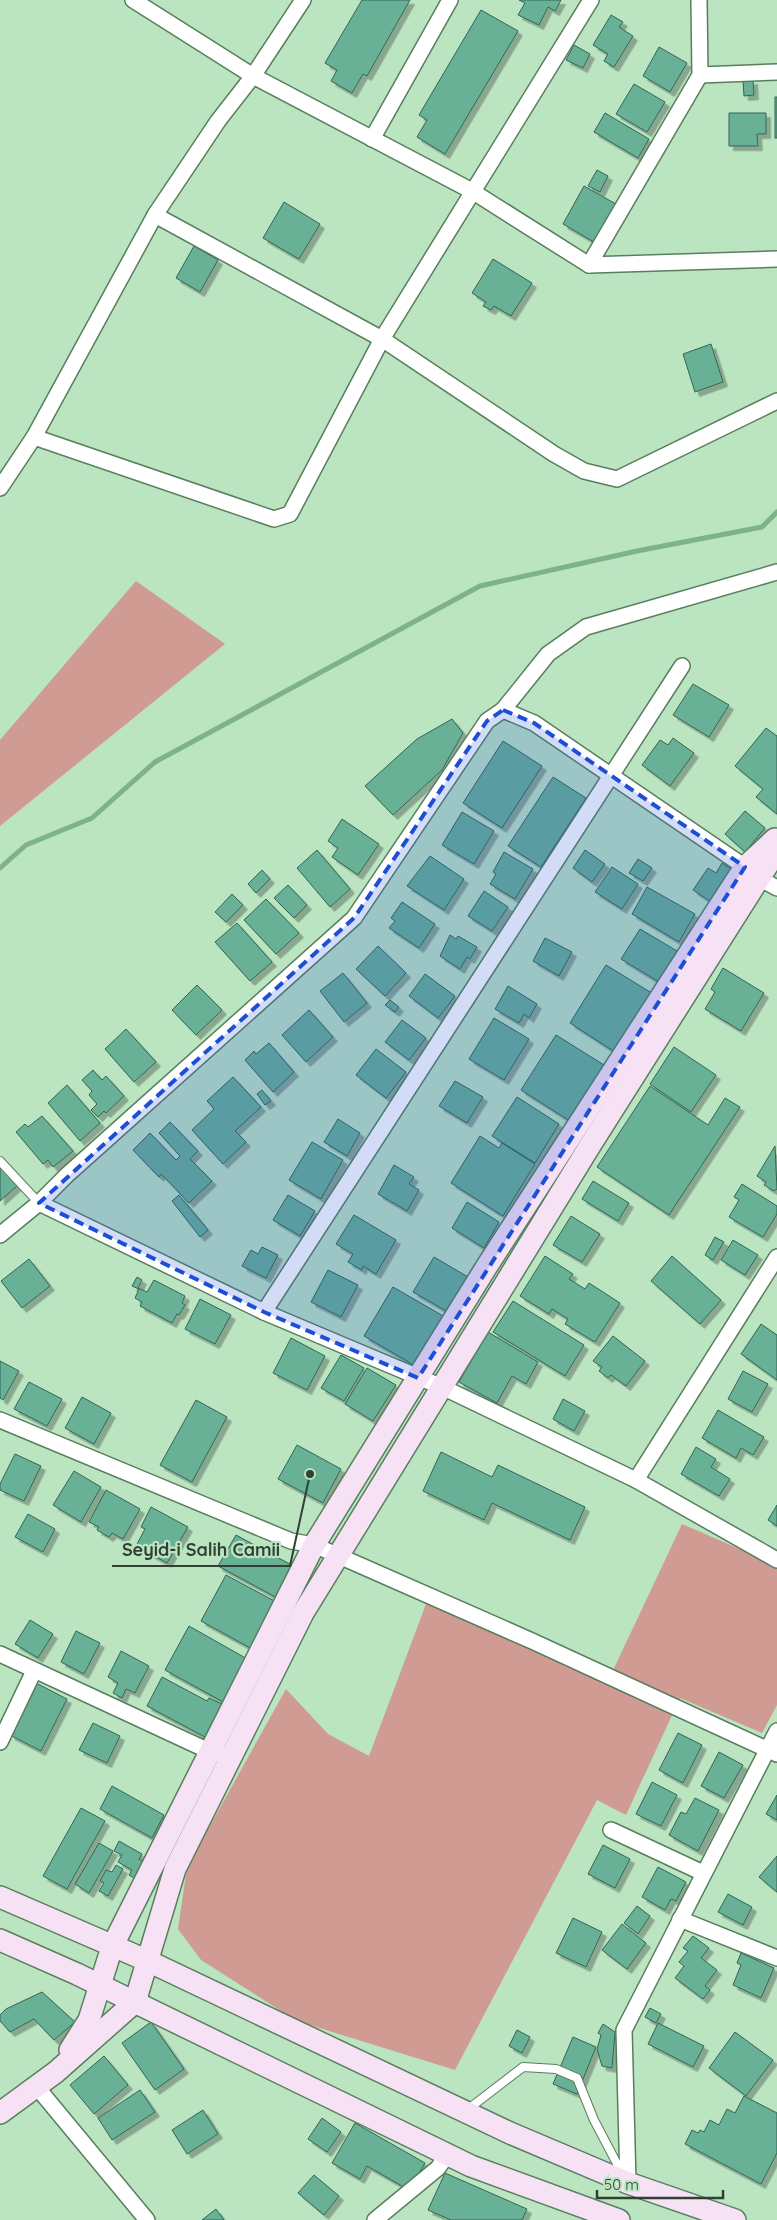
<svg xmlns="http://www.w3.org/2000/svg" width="777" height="2220" font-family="Quicksand,sans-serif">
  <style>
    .green { fill: #cf9b92 }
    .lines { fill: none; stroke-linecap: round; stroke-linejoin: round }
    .stream { stroke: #7eb387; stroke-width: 5 }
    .building { fill: #67b197; stroke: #316553; filter: url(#shadow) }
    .lane-casing { stroke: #597e5f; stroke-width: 10 }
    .street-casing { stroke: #597e5f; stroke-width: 18 }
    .secondary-casing { stroke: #597e5f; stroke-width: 24 }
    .lane { stroke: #fff; stroke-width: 8 }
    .street { stroke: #fff; stroke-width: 15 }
    .secondary { stroke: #f7e1f5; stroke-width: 21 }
    .marked { fill: #1d4ed8; fill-opacity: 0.2; stroke: #1d4ed8; stroke-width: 4; stroke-dasharray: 10 6; stroke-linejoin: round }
    .leader { fill: none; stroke: #304133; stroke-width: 2 }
    .callout-dot { fill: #304133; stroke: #bbe4c1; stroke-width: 2 }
    .callout-label { font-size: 18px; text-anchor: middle; font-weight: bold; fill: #304133; stroke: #bbe4c1; stroke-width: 4.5; stroke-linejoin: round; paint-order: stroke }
  </style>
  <defs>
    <filter id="shadow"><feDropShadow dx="4.5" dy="4.5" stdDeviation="0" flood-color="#0004"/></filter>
  </defs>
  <rect width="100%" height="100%" fill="#bbe4c1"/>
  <g class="green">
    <path d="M136,581L225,644L0,826V740Z"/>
    <path d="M682,1524L777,1565V1705L762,1733L680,1698L626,1815L597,1800L455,2070L297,2021L201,1960L178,1929L187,1867L286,1689L328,1734L369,1756L426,1604L608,1681Z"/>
  </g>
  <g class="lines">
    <path class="stream" d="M0,868L26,845L92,818L155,762L480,586L637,551L762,527L777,512"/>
  </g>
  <g class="building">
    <path d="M362,0H410L367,76L363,74L352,93L331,81L337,70L325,63Z"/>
    <path d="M519,0H561L555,11L548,7L539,25L518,15L525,3Z"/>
    <path d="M481,10L518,31L445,154L417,137L427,120L419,115Z"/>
    <path d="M611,15L623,22L619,27L633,36L614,67L604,61L608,54L593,45Z"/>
    <path d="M574,45L590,54L583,68L566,60Z"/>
    <path d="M659,47L687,63L670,92L643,76Z"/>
    <path d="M753,80L754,95L744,96L743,81Z"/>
    <path d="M634,84L665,102L647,132L616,114Z"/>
    <rect x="775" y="97" width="2" height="41"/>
    <path d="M605,113L649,139L638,158L594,132Z"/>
    <path d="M729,113H766V134H757L758,146H729Z"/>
    <path d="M597,170L608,176L600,192L588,186Z"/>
    <path d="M584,186L616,204L594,242L563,224Z"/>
    <path d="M284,202L320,224L299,259L263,238Z"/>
    <path d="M194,246L218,260L200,292L176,278Z"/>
    <path d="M493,259L532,283L511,316L494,306L491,310L483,306L486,302L472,293Z"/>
    <path d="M711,344L723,382L695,392L683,354Z"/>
    <path d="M693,684L729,705L709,737L673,715Z"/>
    <path d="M452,719L463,733L442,770L393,815L365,786L417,739Z"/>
    <path d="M766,728L777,736V814L756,797L763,789L735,766Z"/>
    <path d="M673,738L694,753L670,786L642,765L660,740L668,745Z"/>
    <path d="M503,741L542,766L502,828L463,803Z"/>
    <path d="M553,777L586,798L541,867L508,846Z"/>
    <path d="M745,811L765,828L745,852L725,834Z"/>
    <path d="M462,812L494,831L474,864L442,845Z"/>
    <path d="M342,819L379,844L358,875L332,857L338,848L328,841Z"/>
    <path d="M317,850L350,889L330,907L297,868Z"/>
    <path d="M585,850L605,864L592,882L573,868Z"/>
    <path d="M504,852L533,869L515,899L490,884L496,874L493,872Z"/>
    <path d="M430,856L464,879L444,910L407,886Z"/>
    <path d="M638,859L652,868L643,881L629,873Z"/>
    <path d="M722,863L736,872L714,904L693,890L708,868L716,873Z"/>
    <path d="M612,867L638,884L622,909L595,892Z"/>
    <path d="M262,870L270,879L256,893L248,884Z"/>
    <path d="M288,885L307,905L294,918L274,898Z"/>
    <path d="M647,887L695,914L679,942L632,914Z"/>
    <path d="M484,891L508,907L492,931L468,916Z"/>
    <path d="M232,894L243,905L226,922L215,912Z"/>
    <path d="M266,899L299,933L276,954L244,920Z"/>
    <path d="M402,902L435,924L419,948L389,928L395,921L391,918Z"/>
    <path d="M237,923L272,962L250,981L215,942Z"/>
    <path d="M640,929L677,951L659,982L621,959Z"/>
    <path d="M450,935L456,939L458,936L477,947L470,959L467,957L460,969L440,956Z"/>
    <path d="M545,938L572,952L559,976L533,961Z"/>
    <path d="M378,946L406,973L385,996L356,969Z"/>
    <path d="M606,965L655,995L618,1054L570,1023Z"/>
    <path d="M723,968L764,993L741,1031L705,1009L715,992L711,989Z"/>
    <path d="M343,973L367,1003L344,1022L320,991Z"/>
    <path d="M425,974L455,996L438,1018L409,996Z"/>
    <path d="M197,985L222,1010L196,1035L172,1010Z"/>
    <path d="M508,986L537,1004L529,1018L524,1014L519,1023L495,1009Z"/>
    <path d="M390,1000L399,1007L395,1012L385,1005Z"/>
    <path d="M309,1010L333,1037L306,1062L282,1035Z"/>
    <path d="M494,1018L529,1039L504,1080L469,1059Z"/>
    <path d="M402,1020L426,1038L409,1060L385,1042Z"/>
    <path d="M126,1029L156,1062L134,1082L105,1049Z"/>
    <path d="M556,1035L604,1065L570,1121L521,1090Z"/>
    <path d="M269,1043L294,1072L273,1092L245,1060L254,1051L256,1054Z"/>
    <path d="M674,1047L716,1075L691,1112L650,1084Z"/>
    <path d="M376,1049L406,1072L386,1098L356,1075Z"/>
    <path d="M93,1070L102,1080L106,1076L124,1096L106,1113L104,1111L98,1117L91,1110L97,1104L89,1095L92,1091L82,1080Z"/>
    <path d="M233,1077L261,1107L235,1131L246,1142L223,1164L192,1130L214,1109L207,1101Z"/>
    <path d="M455,1081L483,1097L467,1123L439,1106Z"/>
    <path d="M67,1085L100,1123L80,1141L48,1103Z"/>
    <path d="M650,1086L708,1125L725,1098L740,1107L669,1215L597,1167Z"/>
    <path d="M262,1090L271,1101L265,1105L257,1094Z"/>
    <path d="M517,1097L559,1124L535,1163L492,1136Z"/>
    <path d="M42,1116L73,1151L53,1167L48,1160L43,1164L16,1132L25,1124L28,1127Z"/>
    <path d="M338,1119L360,1133L347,1156L324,1142Z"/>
    <path d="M170,1122L198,1151L190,1159L212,1181L189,1203L161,1174L159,1177L133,1150L150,1133L176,1160L180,1156L159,1133Z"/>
    <path d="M480,1136L499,1148L502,1143L535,1164L503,1216L451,1183Z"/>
    <path d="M312,1142L343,1160L321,1199L289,1180Z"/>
    <path d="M775,1146L777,1189L774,1191L764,1185L766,1182L757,1176Z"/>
    <path d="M0,1165L18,1185L0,1201Z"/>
    <path d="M394,1165L414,1177L409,1184L419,1190L407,1211L378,1194Z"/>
    <path d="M593,1181L629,1203L618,1221L582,1199Z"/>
    <path d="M742,1184L777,1206V1214L763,1237L729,1217L739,1200L734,1197Z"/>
    <path d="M179,1195L208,1230L200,1237L172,1201Z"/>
    <path d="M288,1195L315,1211L300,1236L273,1220Z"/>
    <path d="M467,1202L499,1222L484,1248L452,1228Z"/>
    <path d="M354,1215L396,1240L376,1274L363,1266L362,1270L348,1262L353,1254L336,1244Z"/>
    <path d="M571,1216L600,1234L582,1262L553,1245Z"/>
    <path d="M715,1237L724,1242L713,1260L705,1255Z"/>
    <path d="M733,1240L758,1255L745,1275L721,1260Z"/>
    <path d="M262,1247L278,1255L266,1278L242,1266L251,1250L258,1254Z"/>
    <path d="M545,1256L573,1274L569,1279L585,1289L589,1283L620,1303L595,1342L565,1324L568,1319L552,1309L549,1314L520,1296Z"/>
    <path d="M672,1256L721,1300L700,1324L651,1281Z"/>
    <path d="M434,1257L468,1277L448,1312L413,1292Z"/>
    <path d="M29,1259L50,1286L22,1308L1,1281Z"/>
    <path d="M328,1270L358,1285L341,1317L311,1302Z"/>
    <path d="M137,1277L142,1280L138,1288L147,1292L154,1280L185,1296L182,1303L185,1305L179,1315L177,1314L172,1323L140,1306L142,1302L135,1298L139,1289L132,1286Z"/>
    <path d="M393,1287L445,1317L417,1367L364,1336Z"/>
    <path d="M200,1299L231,1315L215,1344L185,1329Z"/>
    <path d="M513,1301L584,1345L565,1376L493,1332Z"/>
    <path d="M761,1324L777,1335V1380L741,1354Z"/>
    <path d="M488,1332L538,1362L526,1384L512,1376L497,1403L459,1382Z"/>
    <path d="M613,1336L645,1361L626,1386L611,1375L608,1378L599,1371L602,1367L593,1361Z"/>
    <path d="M291,1338L325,1356L307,1390L273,1373Z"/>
    <path d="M341,1355L364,1368L344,1401L321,1388Z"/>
    <path d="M0,1361L19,1371L3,1400L0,1398Z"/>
    <path d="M367,1368L396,1385L373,1421L345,1404Z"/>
    <path d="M743,1371L768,1384L752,1412L728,1399Z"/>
    <path d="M29,1382L62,1399L47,1426L14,1409Z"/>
    <path d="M82,1397L111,1413L94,1444L65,1428Z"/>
    <path d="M563,1399L585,1411L574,1431L553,1419Z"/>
    <path d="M196,1400L227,1417L192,1482L160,1465Z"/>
    <path d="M718,1410L764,1437L753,1455L741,1448L736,1458L702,1438Z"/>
    <path d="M297,1445L341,1469L323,1503L278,1479Z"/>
    <path d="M696,1447L716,1459L711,1467L730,1479L719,1496L681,1474Z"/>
    <path d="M441,1452L492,1477L498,1465L585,1507L570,1540L492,1503L484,1520L423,1491Z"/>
    <path d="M15,1454L41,1466L24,1501L0,1490V1484Z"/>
    <path d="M74,1471L101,1487L81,1522L53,1505Z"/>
    <path d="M106,1490L140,1509L123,1539L112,1533L109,1537L97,1530L99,1527L89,1522Z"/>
    <path d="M777,1505V1526L768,1520Z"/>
    <path d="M151,1507L188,1527L167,1563L136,1546L145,1529L141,1527Z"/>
    <path d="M28,1514L55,1529L43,1552L15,1537Z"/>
    <path d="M236,1535L299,1569L281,1600L218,1566Z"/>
    <path d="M226,1575L280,1604L254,1650L201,1621Z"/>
    <path d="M30,1620L53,1634L38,1658L15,1644Z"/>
    <path d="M189,1626L249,1660L225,1703L165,1670Z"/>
    <path d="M76,1631L100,1643L84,1674L61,1662Z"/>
    <path d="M121,1651L149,1666L135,1693L126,1689L122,1698L113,1693L118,1683L108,1677Z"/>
    <path d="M162,1677L207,1701L209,1698L222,1704L205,1737L147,1706Z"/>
    <path d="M36,1683L67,1699L41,1751L10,1735Z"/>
    <path d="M93,1723L120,1736L107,1763L79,1750Z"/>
    <path d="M678,1733L702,1745L683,1783L659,1770Z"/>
    <path d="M719,1752L743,1765L724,1798L701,1786Z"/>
    <path d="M652,1782L677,1795L661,1826L636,1814Z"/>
    <path d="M112,1786L164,1815L152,1838L100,1809Z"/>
    <path d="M777,1795V1820L766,1814Z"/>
    <path d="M695,1798L719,1810L698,1851L669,1835L681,1812L686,1814Z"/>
    <path d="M81,1808L105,1821L67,1889L43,1876Z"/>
    <path d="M119,1841L142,1854L139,1859L143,1861L134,1878L129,1875L132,1870L118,1862L122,1855L114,1851Z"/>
    <path d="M99,1843L113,1851L89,1893L75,1884Z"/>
    <path d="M603,1845L630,1859L615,1888L588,1874Z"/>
    <path d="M777,1856V1892L759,1877Z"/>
    <path d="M116,1865L123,1869L108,1896L99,1891L104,1883L100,1881L106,1870L112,1872Z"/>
    <path d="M658,1867L686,1882L676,1901L671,1899L665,1910L642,1897Z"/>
    <path d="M728,1894L752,1907L743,1925L718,1912Z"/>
    <path d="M637,1906L650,1916L638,1934L624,1923Z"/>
    <path d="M573,1918L602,1932L586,1967L556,1953Z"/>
    <path d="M622,1924L646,1943L627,1969L602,1950Z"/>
    <path d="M693,1936L709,1948L701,1958L717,1970L705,1986L710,1990L703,1999L675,1978L684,1966L679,1962L688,1951L683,1948Z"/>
    <path d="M741,1953L774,1968L761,1998L733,1985L741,1965L737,1963Z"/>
    <path d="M42,1992L75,2022L54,2040L34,2019L10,2032L0,2021V2015L6,2009Z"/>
    <path d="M650,2008L661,2014L656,2023L645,2017Z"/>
    <path d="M151,2022L184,2069L155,2090L122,2043Z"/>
    <path d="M658,2023L704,2046L693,2067L648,2044Z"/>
    <path d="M603,2024L615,2032L612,2068L602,2066L597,2049L601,2035L598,2033Z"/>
    <path d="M517,2030L530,2037L522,2053L509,2046Z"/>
    <path d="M735,2032L773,2060L746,2096L709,2068Z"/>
    <path d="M573,2037L596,2047L577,2094L553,2084Z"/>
    <path d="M104,2056L128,2085L94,2114L70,2085Z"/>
    <path d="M140,2090L155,2112L112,2140L98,2118Z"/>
    <path d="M744,2096L777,2113V2153L761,2184L685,2144L692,2130L698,2133L700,2130L704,2132L710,2120L719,2125L727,2109L735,2113Z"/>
    <path d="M203,2110L218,2134L187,2154L172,2130Z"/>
    <path d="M322,2118L341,2132L327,2152L308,2139Z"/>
    <path d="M355,2123L425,2163L409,2190L367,2166L360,2179L332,2163Z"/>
    <path d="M445,2173L527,2209L522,2220H451L428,2210Z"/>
    <path d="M314,2175L339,2196L324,2215L298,2193Z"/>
    <path d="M216,2209L224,2220H202Z"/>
  </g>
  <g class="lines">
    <defs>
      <g id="lane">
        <path d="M0,1161L39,1203"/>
        <path d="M467,2110L523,2067L556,2069L577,2078L594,2120L624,2177"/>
      </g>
      <g id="street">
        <path d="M133,0L253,76L472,191L589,265"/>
        <path d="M699,0L700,75L589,265L777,259"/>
        <path d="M700,75L777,72"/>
        <path d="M372,139L450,0"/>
        <path d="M155,215L382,339L554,454L584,471L617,479L777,401"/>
        <path d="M34,437L274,519L290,514L382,339L591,0"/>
        <path d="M0,488L34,437L155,215L218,121L253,76L303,0"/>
        <path d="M503,710L534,723L745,867L759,878L777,888"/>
        <path d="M39,1203L264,1312L442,1387L636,1480L777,1560"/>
        <path d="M0,1235L39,1203L67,1175L354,918L487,721L503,710L548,654L586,627L777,572"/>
        <path d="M264,1312L682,666"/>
        <path d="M0,1420L291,1541L314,1545L532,1641L777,1754"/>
        <path d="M636,1480L777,1257"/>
        <path d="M0,1654L211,1752L219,1754"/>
        <path d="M0,1742L34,1671"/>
        <path d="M611,1830L703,1873"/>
        <path d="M680,1919L777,1958"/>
        <path d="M36,2086L147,2220"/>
        <path d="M628,2183L624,2030L777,1731"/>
        <path d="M375,2220L438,2168L447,2155"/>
      </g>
      <g id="secondary">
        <path d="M0,1897L148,1961L510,2133L628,2183L735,2220"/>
        <path d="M0,1940L77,1974L471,2166L619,2220"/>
        <path d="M70,2050L89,2020L112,1947L314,1545L487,1266L745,867L775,839"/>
        <path d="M0,2113L56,2072L135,2002L175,1869L303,1613L591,1144L777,850"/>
      </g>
    </defs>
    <use href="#lane" class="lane-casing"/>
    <use href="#street" class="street-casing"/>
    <use href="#secondary" class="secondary-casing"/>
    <use href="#lane" class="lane"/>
    <use href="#street" class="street"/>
    <use href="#secondary" class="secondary"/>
  </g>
  <path class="marked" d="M503,710L534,723L745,867L418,1378L264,1312L39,1203L354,918L487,721Z"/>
  <path class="leader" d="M310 1474L290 1566H112"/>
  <circle class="callout-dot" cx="310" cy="1474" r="5"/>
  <g class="callout-label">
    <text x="201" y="1556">Seyid-i Salih Camii</text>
  </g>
  <path d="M597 2190v8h126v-8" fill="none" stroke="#304133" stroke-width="2.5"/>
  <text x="604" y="2190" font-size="15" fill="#304133" stroke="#bbe4c1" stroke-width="4" paint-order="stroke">50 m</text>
</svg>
